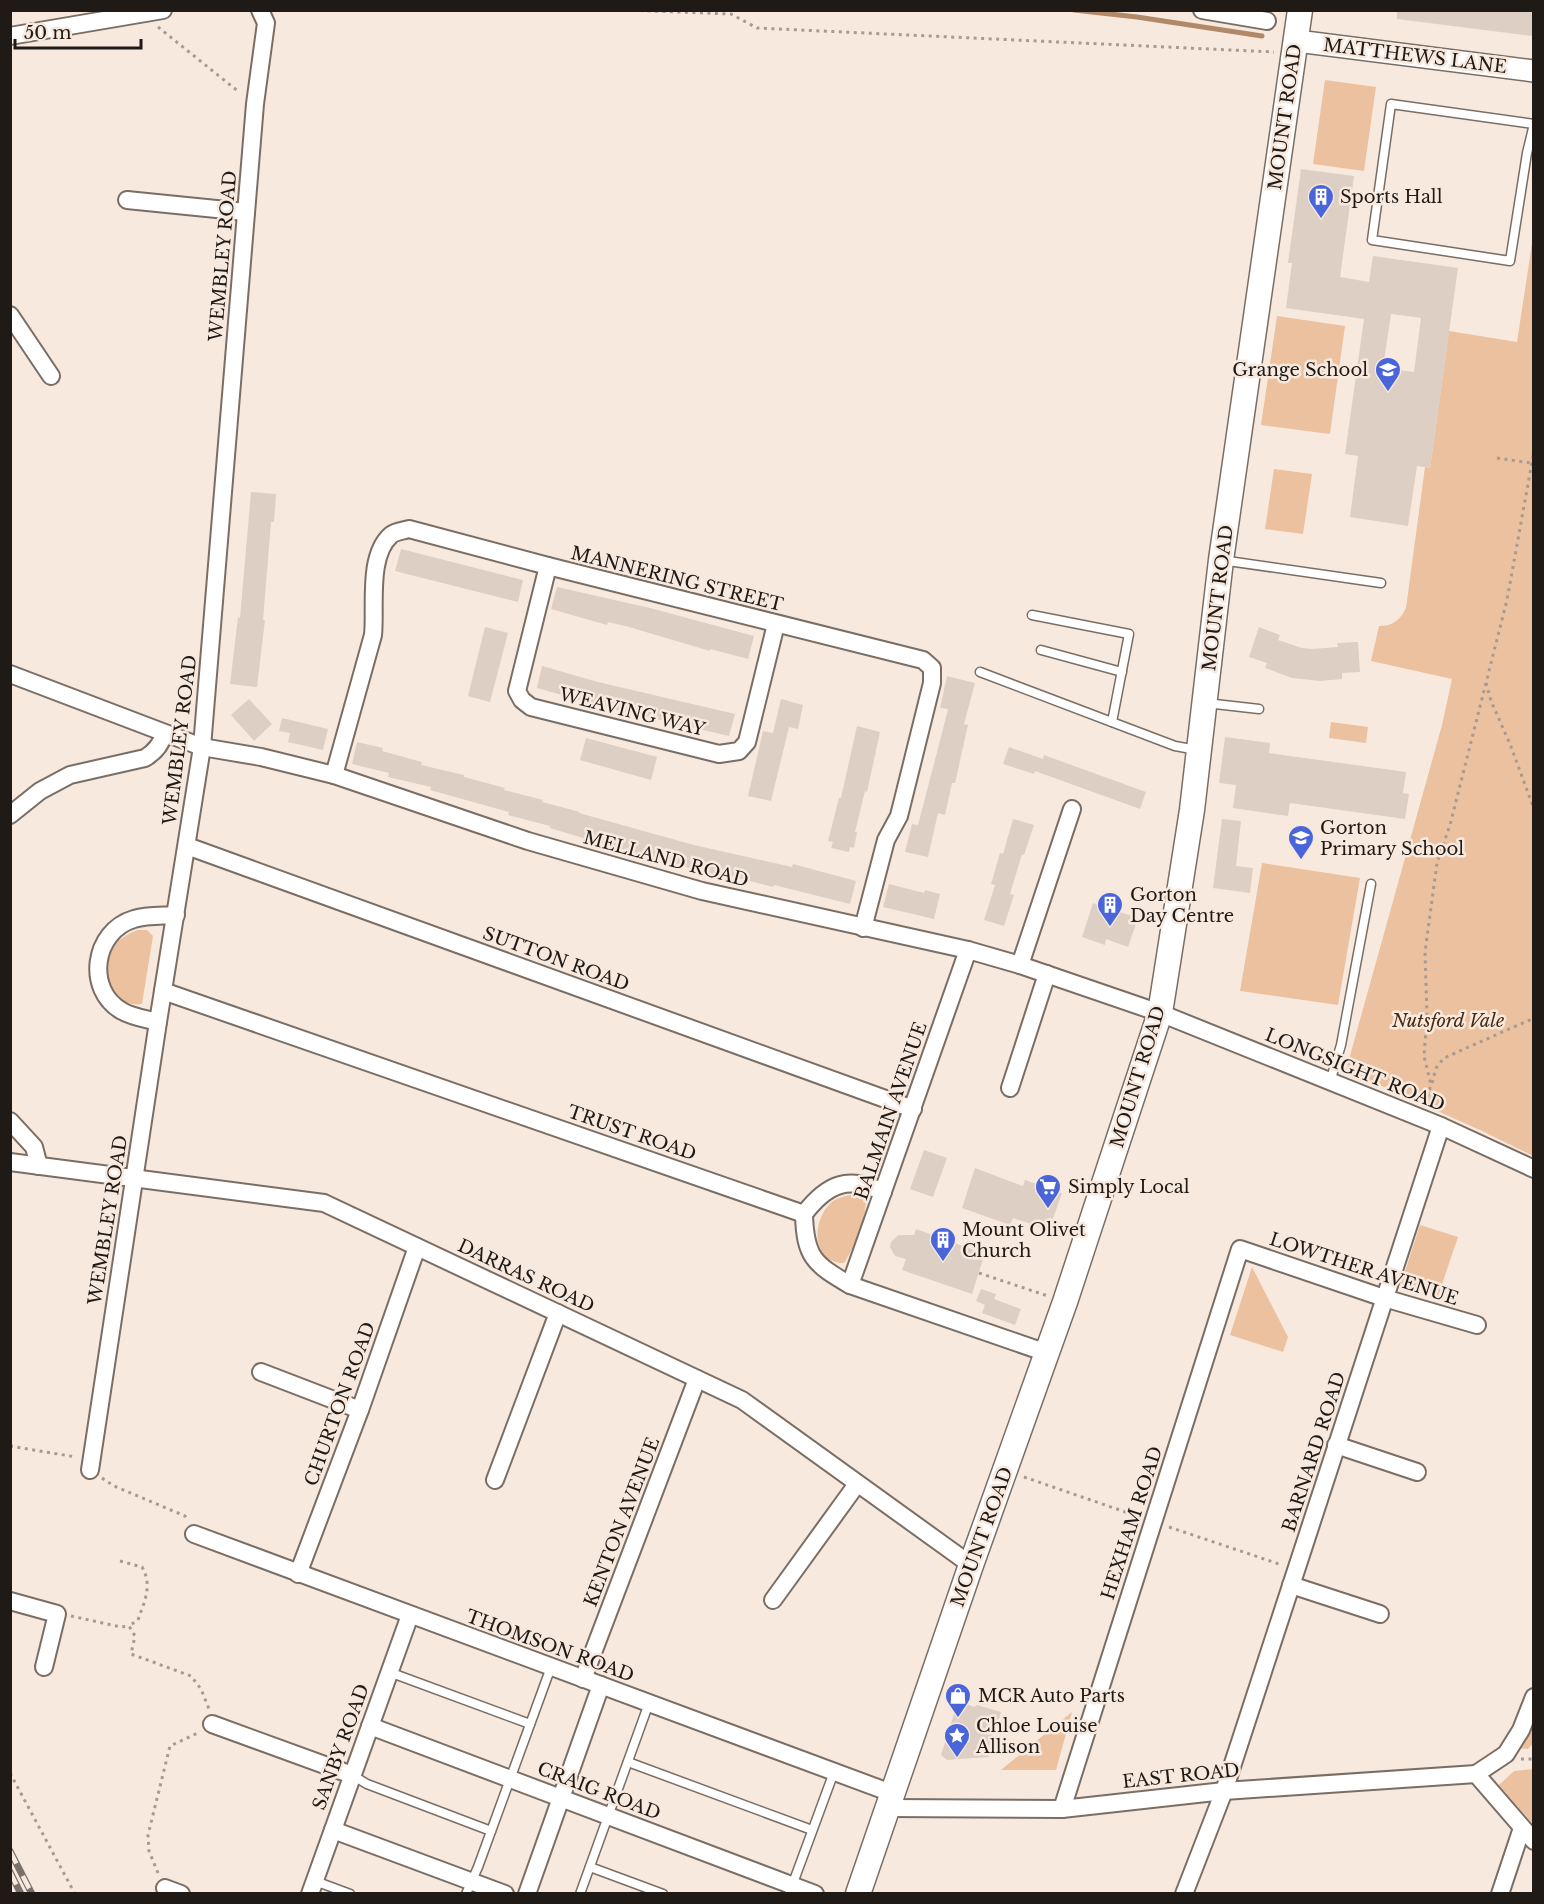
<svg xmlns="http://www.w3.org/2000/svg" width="1544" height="1904" font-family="'Libre Baskerville',serif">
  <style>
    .green { fill: #ecc1a0 }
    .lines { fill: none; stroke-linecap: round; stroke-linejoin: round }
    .stream { stroke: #b18968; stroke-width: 5 }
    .building { fill: #ddcfc4; fill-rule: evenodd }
    .service-casing { stroke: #7a6e64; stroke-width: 11 }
    .minor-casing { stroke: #7a6e64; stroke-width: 20 }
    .tertiary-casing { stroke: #7a6e64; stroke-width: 24 }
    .secondary-casing { stroke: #7a6e64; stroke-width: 27 }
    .path { stroke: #a69b93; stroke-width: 3; stroke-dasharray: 3 4.5; stroke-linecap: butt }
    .service { stroke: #fff; stroke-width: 8 }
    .minor { stroke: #fff; stroke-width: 16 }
    .tertiary { stroke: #fff; stroke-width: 21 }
    .secondary { stroke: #fff; stroke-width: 24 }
    .rail-casing { stroke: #7a716a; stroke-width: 7 }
    .rail { stroke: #f8e9df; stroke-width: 4.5; stroke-dasharray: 14; stroke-linecap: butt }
    .labels { text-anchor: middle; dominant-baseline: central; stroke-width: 5; stroke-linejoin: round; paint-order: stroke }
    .street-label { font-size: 18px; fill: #1f1a16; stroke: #f8e9df }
    .poi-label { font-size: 18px; fill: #1f1a16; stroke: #f8e9df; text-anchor: start }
    .park-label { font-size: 18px; font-style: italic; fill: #472a10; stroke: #f8e9df }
  </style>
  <rect width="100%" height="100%" fill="#f8e9df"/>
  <g class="green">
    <path d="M1325,80L1376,87L1364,171L1313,164Z"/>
    <path d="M1533,237V1156L1482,1131L1346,1070L1442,725L1452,679L1371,661L1379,626C1393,626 1400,620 1406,608L1425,467L1430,468L1449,331L1517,342Z"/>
    <path d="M1277,316L1345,326L1330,434L1261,425Z"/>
    <path d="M1274,469L1312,474L1303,534L1265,529Z"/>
    <path d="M1331,722L1368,727L1366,743L1329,738Z"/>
    <path d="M1262,863L1360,878L1338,1005L1240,991Z"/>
    <path d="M137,930H147L153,936L142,1004C112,1009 98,973 110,950C116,941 127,934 137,930Z"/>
    <path d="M854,1194L866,1197C866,1220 857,1243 844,1263C811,1263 811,1220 832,1202C838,1197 847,1196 854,1194Z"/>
    <path d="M1420,1225L1458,1237L1438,1296L1401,1284Z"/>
    <path d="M1252,1267L1288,1337L1283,1352L1230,1335Z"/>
    <path d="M1072,1712L1056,1770H1001Z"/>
    <path d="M1533,1716V1744L1528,1749L1515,1748Z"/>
    <path d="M1533,1769H1534L1533,1824L1499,1785L1514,1771Z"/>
  </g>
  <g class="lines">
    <path class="stream" d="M1074,10L1137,17L1262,36"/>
  </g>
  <g class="building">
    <path d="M1397,10H1524L1533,13V36L1397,19Z"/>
    <path d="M1301,169L1354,176L1340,277L1369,282L1373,256L1458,268L1430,468L1417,466L1408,526L1350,517L1358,456L1345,454L1364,319L1286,308L1292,263H1288ZM1391,314L1421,318L1414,372L1383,368Z"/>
    <path d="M251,492L276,494L274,522H271L263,620H265L257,687L230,684L238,617L240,618Z"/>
    <path d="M401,549L523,580L518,602L395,571Z"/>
    <path d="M557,587L650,608L754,636L748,659L710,649V651L629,627L608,622L607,625L551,609Z"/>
    <path d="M485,627L508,633L490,702L468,696Z"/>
    <path d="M1259,627L1280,635L1278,640L1302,648L1313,649L1338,647L1337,643L1358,642L1360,672L1342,673V679L1320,681L1292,678L1265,668L1267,663L1249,657Z"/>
    <path d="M542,666L598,682L735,714L729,736L608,708L537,688Z"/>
    <path d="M947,676L975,683L964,724L968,725L955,783H952L945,815L938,813L928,857L905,852L912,824L918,825L942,733L948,709L940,708Z"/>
    <path d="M249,699L272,724L254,741L231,715Z"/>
    <path d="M781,699L803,705L798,729L789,727L771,801L748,796L763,731L773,733Z"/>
    <path d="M282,718L328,729L323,750L288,742L290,733L279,731Z"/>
    <path d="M857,726L880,732L867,792L865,791L855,832H857L854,848L850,847L849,852L831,848L833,842L828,841L839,798H841Z"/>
    <path d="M1225,737L1270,743L1269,753L1406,772L1403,793L1409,794L1405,819L1290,803L1288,816L1233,808L1236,785L1219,783Z"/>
    <path d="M586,738L657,757L651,780L580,760Z"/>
    <path d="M357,742L383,748L382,751L422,762L421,765L464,775V777L505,788L504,790L543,800L542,802L580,812L579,813L694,845L792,867L793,864L856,881L850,904L774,885L773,887L731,876L730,878L701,871L586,839L550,828V826L508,815L509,812L430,790L431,787L388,777L389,773L352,764Z"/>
    <path d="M1009,747L1043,759L1044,755L1146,792L1140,809L1035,771L1034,774L1003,764Z"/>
    <path d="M1013,819L1034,825L1024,855L1022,854L1010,894L1014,895L1004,926L984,920L995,885L991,884L1000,853L1003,854Z"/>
    <path d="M1222,819L1241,821L1236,866L1253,868L1250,893L1213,888Z"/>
    <path d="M889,884L924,893L925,890L940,894L934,919L883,907Z"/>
    <path d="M1093,903L1138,918L1128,947L1106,939L1105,945L1082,937Z"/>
    <path d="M924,1150L947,1158L933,1197L910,1189Z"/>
    <path d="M975,1168L1023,1186L1025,1180L1062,1193L1049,1230L1013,1218L1010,1225L962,1208Z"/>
    <path d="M916,1229L982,1253L983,1259L972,1294L902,1270L906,1259L895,1256L890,1247L891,1242L898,1235H914Z"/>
    <path d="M981,1289L996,1294L994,1299L1021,1309L1015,1325L982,1313L985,1305L976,1301Z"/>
    <path d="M958,1701L974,1707L977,1705L1001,1712L997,1725H993L989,1757L947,1760L941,1755Z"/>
  </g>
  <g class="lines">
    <defs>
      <g id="service">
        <path d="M1391,104L1534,124L1527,153L1510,261L1372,240Z"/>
        <path d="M1221,560L1381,583"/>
        <path d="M1032,615L1129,634L1112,722"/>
        <path d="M1041,650L1122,672"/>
        <path d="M980,672L1175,746L1197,750"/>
        <path d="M1206,703L1259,709"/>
        <path d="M1330,1082L1341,1045L1371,884"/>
        <path d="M389,1672L530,1724"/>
        <path d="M628,1762L812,1830"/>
        <path d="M352,1775L367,1784L491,1831"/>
        <path d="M590,1867L663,1894"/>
        <path d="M315,1881L350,1894"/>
        <path d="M466,1894L478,1867L551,1667"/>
        <path d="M580,1894L649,1703"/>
        <path d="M789,1894L834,1772"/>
      </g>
      <g id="minor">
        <path d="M1202,10L1267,21"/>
        <path d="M10,36L163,10"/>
        <path d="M127,200L246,212"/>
        <path d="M10,315L51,376"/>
        <path d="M548,566L517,691L522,700L531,707L719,754L739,751L747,742L776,624"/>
        <path d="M10,674L202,747L261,757L334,775L528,841L702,891L968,950L1020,965L1160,1013L1441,1126L1534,1169"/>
        <path d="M334,775L373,635C376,607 367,556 391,535C396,531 403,531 409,529L548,566L923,660L932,668V683L899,816L886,840L863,928"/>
        <path d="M10,815L40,791L70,775L145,758C155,752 161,745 164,734"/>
        <path d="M187,846L913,1109"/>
        <path d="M1020,965L1072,809"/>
        <path d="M163,991L804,1214C805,1257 814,1264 850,1285L1047,1353"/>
        <path d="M158,1022C146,1019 132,1017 122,1011C85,990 93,931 134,919C146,915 163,916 176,915"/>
        <path d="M1010,1088L1047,974"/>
        <path d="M10,1121L34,1147L39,1166"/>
        <path d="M10,1162L324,1203L742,1400L971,1565"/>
        <path d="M804,1214C827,1184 848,1175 883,1192"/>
        <path d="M850,1285L968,950"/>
        <path d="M261,1372L360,1410"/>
        <path d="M1336,1445L1417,1472"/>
        <path d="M90,1470L158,1022L202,747L255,104L266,23L260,10"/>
        <path d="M495,1480L558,1313"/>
        <path d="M194,1534L894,1794"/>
        <path d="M298,1574L360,1410L417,1247"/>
        <path d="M1291,1585L1380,1614"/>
        <path d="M773,1600L857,1484"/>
        <path d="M10,1601L57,1614L44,1667"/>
        <path d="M583,1679L697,1379"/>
        <path d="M212,1724L352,1775"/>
        <path d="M370,1726L815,1894"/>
        <path d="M1476,1774L1506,1754L1521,1730L1534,1697"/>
        <path d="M1476,1774L1534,1841"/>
        <path d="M889,1808L1062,1809L1224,1791L1476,1774"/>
        <path d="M1062,1809L1240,1249L1384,1298L1477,1325"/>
        <path d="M333,1830L505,1894"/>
        <path d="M165,1888L181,1894"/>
        <path d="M310,1894L410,1615"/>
        <path d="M527,1894L601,1685"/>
        <path d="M1184,1894L1224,1791L1441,1126"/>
        <path d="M1500,1894L1522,1828"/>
      </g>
      <path id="tertiary" d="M1297,41L1534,71"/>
      <path id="secondary" d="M858,1894L971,1565L1065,1302L1160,1013L1192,810L1221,560L1300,10"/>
    </defs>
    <use href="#service" class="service-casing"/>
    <use href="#minor" class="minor-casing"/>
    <use href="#tertiary" class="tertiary-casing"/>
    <use href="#secondary" class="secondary-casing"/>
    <g class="path">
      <path d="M625,10L731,14L757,28L1274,52"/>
      <path d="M158,27L239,92"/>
      <path d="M1497,458L1531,463"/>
      <path d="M1486,683L1491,701L1510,744L1534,809"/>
      <path d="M1432,1083L1436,1068L1444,1058L1534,1018"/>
      <path d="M1425,1104L1431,1085L1424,1056L1427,1016L1425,952L1437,863L1450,825L1507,600L1534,451"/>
      <path d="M979,1273L1048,1296"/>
      <path d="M10,1446L76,1457"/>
      <path d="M1024,1477L1140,1517"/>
      <path d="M102,1478L114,1486L185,1516L187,1519"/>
      <path d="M1169,1527L1282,1565"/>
      <path d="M120,1561L142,1567C153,1586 144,1602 138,1620L129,1626"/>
      <path d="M71,1616L121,1627L129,1626L135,1636L131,1654L191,1676L201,1689L209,1709"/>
      <path d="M1521,1759H1534"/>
      <path d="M10,1773L75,1894"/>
      <path d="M158,1873L149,1851L148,1835L170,1746L200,1732"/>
    </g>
    <use href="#service" class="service"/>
    <use href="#minor" class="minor"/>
    <use href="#tertiary" class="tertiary"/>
    <use href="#secondary" class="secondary"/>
    <defs>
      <g id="rail">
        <path d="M10,1851L32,1894"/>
        <path d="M10,1872L21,1894"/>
      </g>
    </defs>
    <use href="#rail" class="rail-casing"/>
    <use href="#rail" class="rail"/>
  </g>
  <defs>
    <symbol id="building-pin" viewBox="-11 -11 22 30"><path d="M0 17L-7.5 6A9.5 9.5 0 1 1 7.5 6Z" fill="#4a65d9" stroke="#f8e9df"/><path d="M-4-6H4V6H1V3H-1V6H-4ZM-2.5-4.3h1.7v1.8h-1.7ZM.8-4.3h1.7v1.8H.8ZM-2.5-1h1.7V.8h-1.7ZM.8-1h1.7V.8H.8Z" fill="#fff"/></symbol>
    <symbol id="school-pin" viewBox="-11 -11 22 30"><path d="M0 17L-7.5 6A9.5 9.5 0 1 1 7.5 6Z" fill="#4a65d9" stroke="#f8e9df"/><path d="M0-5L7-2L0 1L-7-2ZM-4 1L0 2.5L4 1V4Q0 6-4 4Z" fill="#fff"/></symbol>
    <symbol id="supermarket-pin" viewBox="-11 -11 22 30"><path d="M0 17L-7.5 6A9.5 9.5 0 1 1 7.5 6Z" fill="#4a65d9" stroke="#f8e9df"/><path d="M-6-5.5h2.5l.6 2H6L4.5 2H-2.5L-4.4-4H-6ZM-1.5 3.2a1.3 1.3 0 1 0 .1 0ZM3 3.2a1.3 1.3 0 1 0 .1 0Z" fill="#fff"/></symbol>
    <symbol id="shop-pin" viewBox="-11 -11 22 30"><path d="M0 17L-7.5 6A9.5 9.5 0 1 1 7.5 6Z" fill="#4a65d9" stroke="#f8e9df"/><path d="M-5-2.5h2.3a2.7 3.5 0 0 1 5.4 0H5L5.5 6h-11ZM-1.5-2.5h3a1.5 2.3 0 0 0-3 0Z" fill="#fff"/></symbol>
    <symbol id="sight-pin" viewBox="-11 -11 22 30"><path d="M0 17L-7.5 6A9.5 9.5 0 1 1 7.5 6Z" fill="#4a65d9" stroke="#f8e9df"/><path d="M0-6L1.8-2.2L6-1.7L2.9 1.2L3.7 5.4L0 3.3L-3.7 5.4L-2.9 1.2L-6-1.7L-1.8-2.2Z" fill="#fff"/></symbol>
  </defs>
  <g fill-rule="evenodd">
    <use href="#building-pin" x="1306" y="182" width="30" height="40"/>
    <use href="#school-pin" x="1373" y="355" width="30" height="40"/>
    <use href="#school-pin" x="1286" y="823" width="30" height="40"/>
    <use href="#building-pin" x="1095" y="890" width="30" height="40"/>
    <use href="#supermarket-pin" x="1033" y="1172" width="30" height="40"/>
    <use href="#building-pin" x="928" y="1225" width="30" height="40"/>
    <use href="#shop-pin" x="943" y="1681" width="30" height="40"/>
    <use href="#sight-pin" x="942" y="1721" width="30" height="40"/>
  </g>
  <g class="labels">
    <g class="street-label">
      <text transform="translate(1415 56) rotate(7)">MATTHEWS LANE</text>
      <text transform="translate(1285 117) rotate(-82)">MOUNT ROAD</text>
      <text transform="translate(223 256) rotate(-85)">WEMBLEY ROAD</text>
      <text transform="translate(677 579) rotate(14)">MANNERING STREET</text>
      <text transform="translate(1218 598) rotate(-83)">MOUNT ROAD</text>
      <text transform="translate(632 712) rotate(14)">WEAVING WAY</text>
      <text transform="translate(180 740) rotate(-83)">WEMBLEY ROAD</text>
      <text transform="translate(666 859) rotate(15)">MELLAND ROAD</text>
      <text transform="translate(556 959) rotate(20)">SUTTON ROAD</text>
      <text transform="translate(1355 1070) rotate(22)">LONGSIGHT ROAD</text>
      <text transform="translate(1138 1077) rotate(-73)">MOUNT ROAD</text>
      <text transform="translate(891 1111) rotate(-71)">BALMAIN AVENUE</text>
      <text transform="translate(632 1133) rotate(19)">TRUST ROAD</text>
      <text transform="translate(108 1220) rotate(-81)">WEMBLEY ROAD</text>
      <text transform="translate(1364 1269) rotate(18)">LOWTHER AVENUE</text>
      <text transform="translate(526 1276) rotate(25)">DARRAS ROAD</text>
      <text transform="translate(340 1404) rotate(-70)">CHURTON ROAD</text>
      <text transform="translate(1314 1452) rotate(-72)">BARNARD ROAD</text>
      <text transform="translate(622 1522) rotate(-69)">KENTON AVENUE</text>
      <text transform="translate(1132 1523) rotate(-72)">HEXHAM ROAD</text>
      <text transform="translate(982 1537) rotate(-70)">MOUNT ROAD</text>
      <text transform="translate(550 1646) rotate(20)">THOMSON ROAD</text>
      <text transform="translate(341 1747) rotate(-70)">SANBY ROAD</text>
      <text transform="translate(1181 1776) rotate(-6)">EAST ROAD</text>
      <text transform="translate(599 1791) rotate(21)">CRAIG ROAD</text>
    </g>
    <g class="poi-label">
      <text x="1340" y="197">Sports Hall</text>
      <text x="1368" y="370" text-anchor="end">Grange School</text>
      <text x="1320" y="828">Gorton<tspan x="1320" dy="21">Primary School</tspan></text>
      <text x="1130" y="895">Gorton<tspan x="1130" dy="21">Day Centre</tspan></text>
      <text x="1068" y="1187">Simply Local</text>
      <text x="962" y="1230">Mount Olivet<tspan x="962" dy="21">Church</tspan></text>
      <text x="978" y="1696">MCR Auto Parts</text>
      <text x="976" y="1726">Chloe Louise<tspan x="976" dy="21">Allison</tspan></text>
    </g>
    <g class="park-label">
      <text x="1448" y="1021">Nutsford Vale</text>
    </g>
  </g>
  <rect width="1544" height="1904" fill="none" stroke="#1f1a16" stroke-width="24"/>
  <path d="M15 39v9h126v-9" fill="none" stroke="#1f1a16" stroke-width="3"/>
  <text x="24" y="39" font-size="18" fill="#1f1a16" stroke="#f8e9df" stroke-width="4.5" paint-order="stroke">50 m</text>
</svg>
